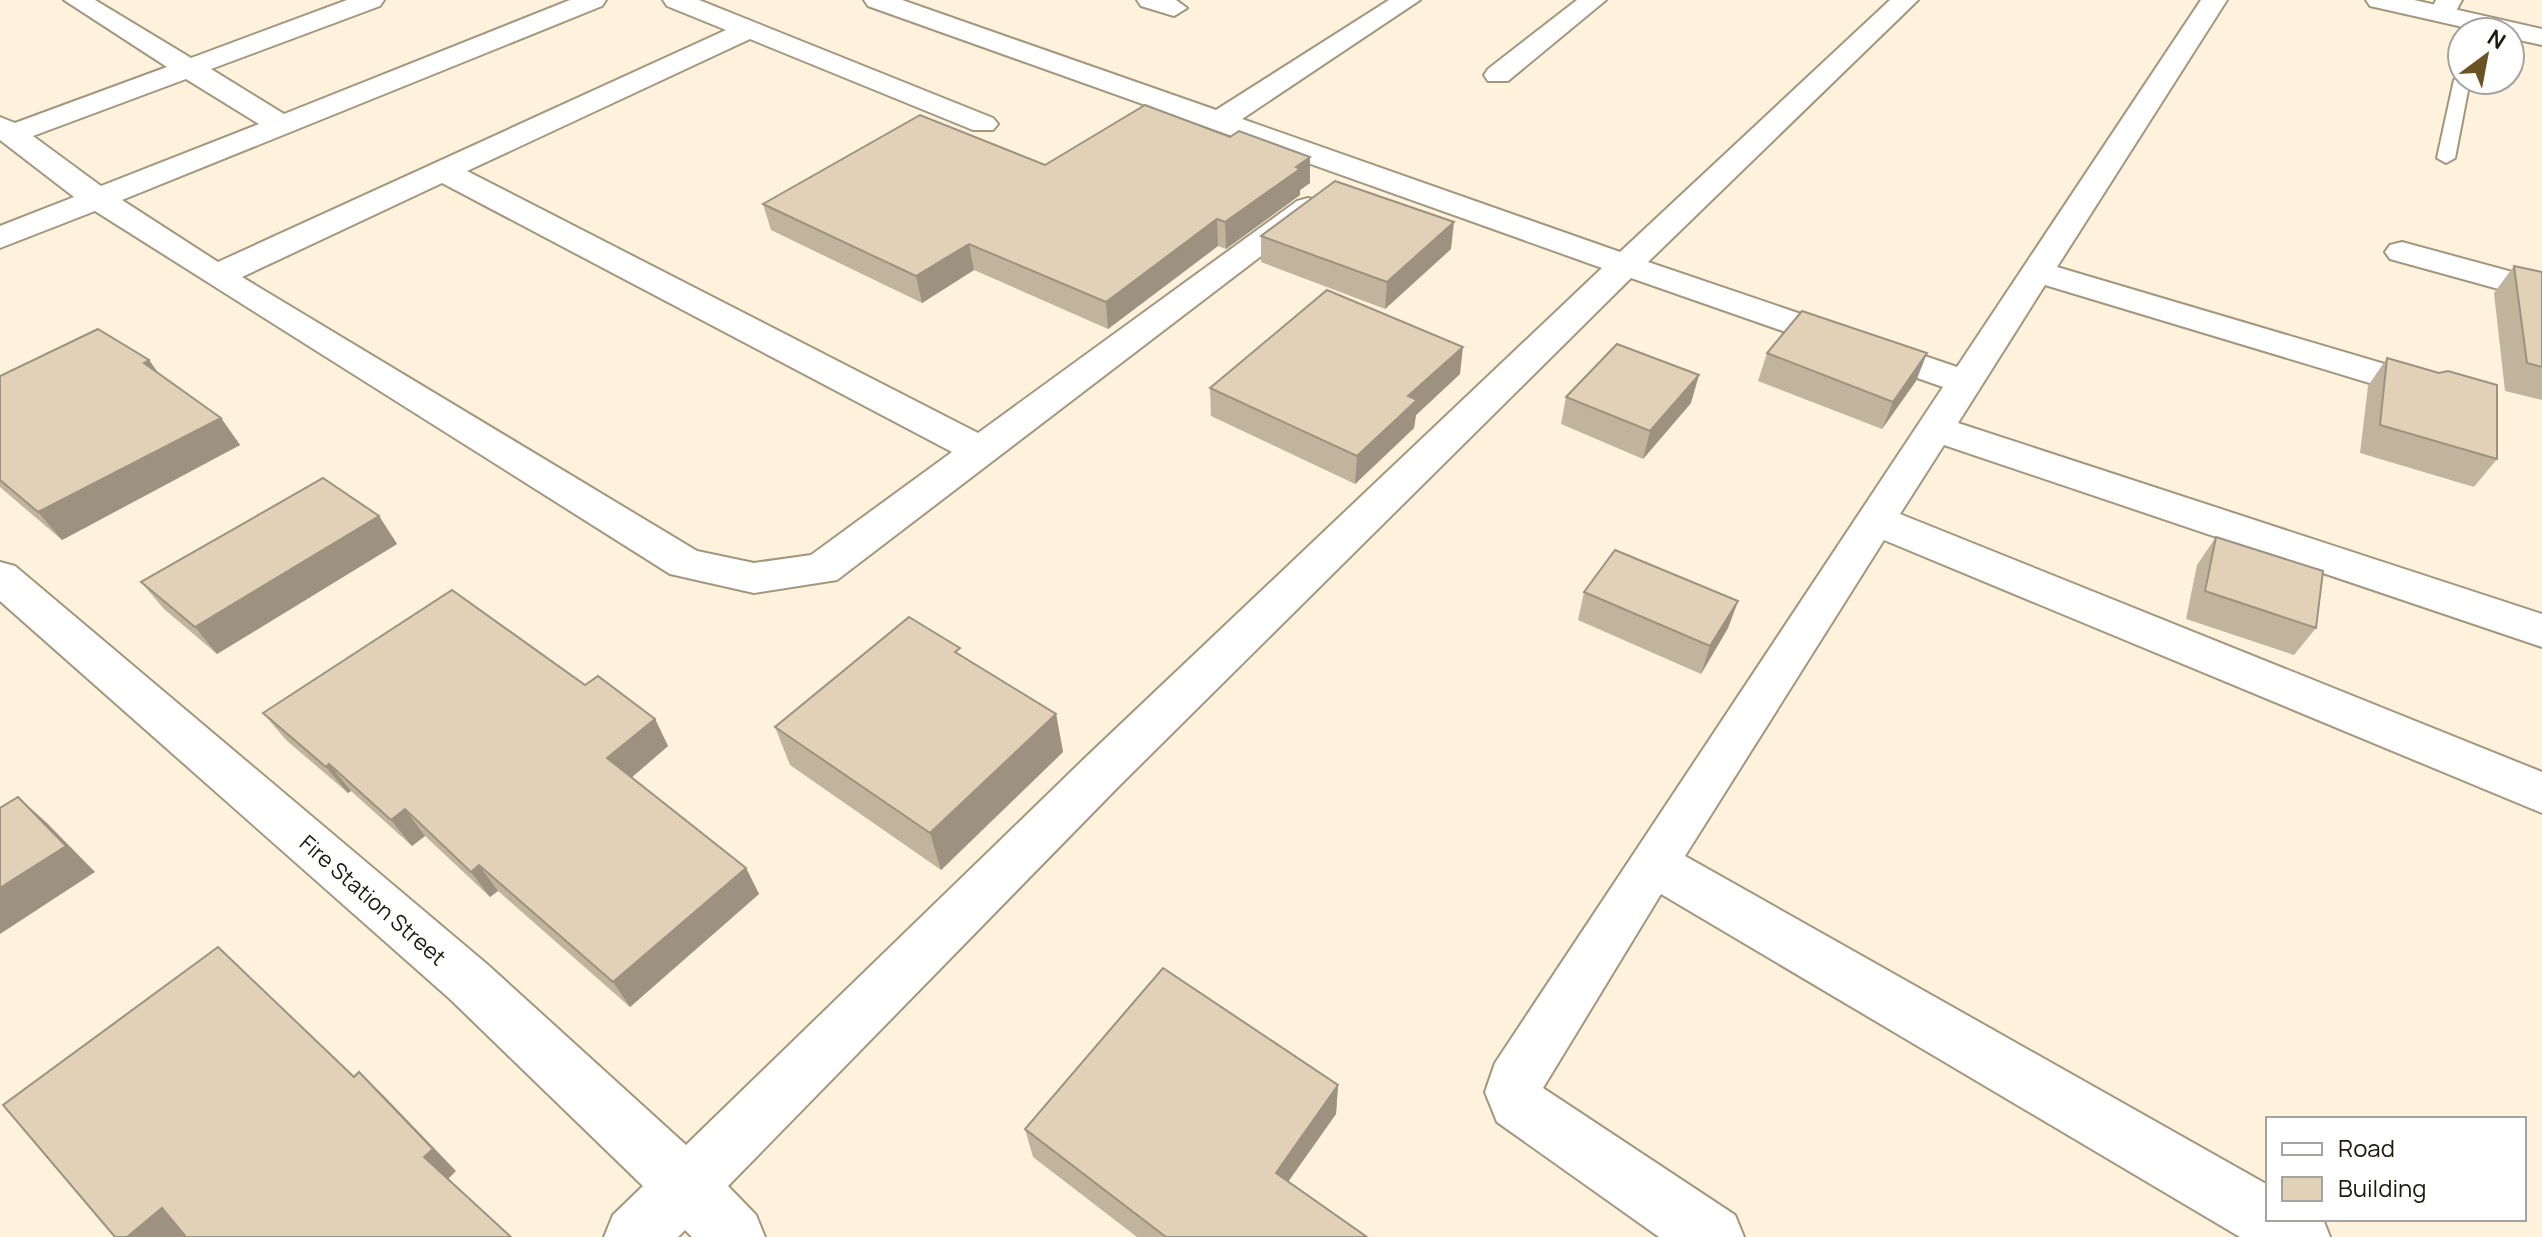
<svg xmlns="http://www.w3.org/2000/svg" width="2542" height="1237" font-family="Manrope,sans-serif">
  <style>
    .lines { fill: none; stroke-linecap: round; stroke-linejoin: round }
    .service-casing { stroke: #a4967d; stroke-width: 4 }
    .minor-casing { stroke: #a4967d; stroke-width: 4 }
    .tertiary-casing { stroke: #a4967d; stroke-width: 4 }
    .service { fill: #fff; fill-rule: evenodd }
    .minor { fill: #fff; fill-rule: evenodd }
    .tertiary { fill: #fff; fill-rule: evenodd }
    .wall { fill: #c1b49d }
    .shaded-wall { fill: #9d9280 }
    .building { fill: #e0d1b7; stroke: #9d9280; stroke-width: 2 }
    .labels { text-anchor: middle; dominant-baseline: central; stroke-width: 6; stroke-linejoin: round; paint-order: stroke }
    .street-label { font-size: 22px; fill: #1e190f; stroke: #fff }
  </style>
  <rect width="100%" height="100%" fill="#fef2dd"/>
  <g class="lines">
    <defs>
      <path id="service" d="M2462,75V80H2470L2455,158L2446,163L2437,158L2454,80Z"/>
      <g id="minor">
        <path d="M64,0H95L191,58L347,0H384L380,6L211,69L284,114L570,0H606L602,6L122,200L218,262L726,30L667,6L663,0H699L993,118L998,124L993,130H973L750,39L467,171L978,433L1297,201L1308,198L1319,201L1324,208L837,580L754,593L670,574L95,211L0,248V226L74,197L0,140V117L15,123L167,67ZM186,79L259,124L101,186L33,136ZM442,183L952,452L811,555L754,563L697,551L242,277Z"/>
        <path d="M864,0H902L1216,110L1389,0H1420L1242,119L1620,252L1890,0H1918L1648,262L1957,367L2201,0H2227L2057,267L2432,378L2438,386L2432,394L2419,398L2406,394L2045,285L1958,423L2542,614V647L1944,445L1900,514L2542,772V813L1884,540L1685,856L2268,1185V1219H2323L2330,1237H2240L1661,894L1543,1088L1735,1215L1744,1237H1659L1497,1122L1485,1092L1495,1063L1943,387L1631,278L1119,786L728,1186L756,1215L765,1237H692L685,1230L678,1237H604L613,1215L643,1186L450,999L0,601V562L15,566L488,965L686,1145L1085,758L1602,268L868,6Z"/>
        <path d="M1137,0H1176L1187,8L1174,16L1141,6Z"/>
        <path d="M1577,0H1606L1508,81H1488L1484,75L1488,69Z"/>
        <path d="M2436,0H2462L2451,20H2433L2429,14Z"/>
        <path d="M2402,242L2542,280V301L2390,259L2385,252L2390,245Z"/>
      </g>
      <path id="tertiary" d="M2366,0H2414L2542,29V45L2510,38V32H2485L2370,6Z"/>
    </defs>
    <use href="#service" class="service-casing"/>
    <use href="#minor" class="minor-casing"/>
    <use href="#tertiary" class="tertiary-casing"/>
    <use href="#service" class="service"/>
    <use href="#minor" class="minor"/>
    <use href="#tertiary" class="tertiary"/>
  </g>
  <g class="wall">
    <path d="M1045,165L1310,183L1300,190V195L1226,249L1218,246L1108,329L974,270L922,303L771,230L763,204Z"/>
    <path d="M1261,236L1451,249L1385,309L1261,262Z"/>
    <path d="M2514,266L2542,272V400L2505,391L2494,293Z"/>
    <path d="M1767,353H1927L1916,381L1882,429L1758,381Z"/>
    <path d="M2387,358L2497,459L2474,487L2360,453L2368,386Z"/>
    <path d="M149,360L158,373L221,418L240,445L62,540L0,487V376Z"/>
    <path d="M1460,374L1416,415L1414,428L1355,484L1211,416L1210,388Z"/>
    <path d="M1566,397L1691,403L1643,459L1561,424Z"/>
    <path d="M379,516L397,544L217,654L164,609L141,582Z"/>
    <path d="M2216,537L2316,628L2294,655L2186,619L2197,565Z"/>
    <path d="M1584,592L1738,601L1728,628L1701,674L1578,620Z"/>
    <path d="M962,656L1056,714L1063,752L941,870L790,765L775,727Z"/>
    <path d="M585,685L655,719L668,746L632,777L746,868L759,894L630,1007L498,891L490,897L425,836L412,846L351,791L348,793L286,740L263,713Z"/>
    <path d="M1338,1085L1336,1114L1288,1182L1367,1237H1137L1033,1157L1025,1129Z"/>
  </g>
  <g class="shaded-wall">
    <path d="M1310,157V183L1300,190V195L1226,249L1225,222Z"/>
    <path d="M1217,219L1218,246L1108,329L1106,302Z"/>
    <path d="M1454,222L1451,249L1385,309L1387,282Z"/>
    <path d="M969,244L974,270L922,303L916,276Z"/>
    <path d="M1463,347L1460,374L1416,415L1414,428L1355,484L1357,456L1408,396Z"/>
    <path d="M1927,353L1916,381L1882,429L1893,402Z"/>
    <path d="M149,360L168,387L144,363Z"/>
    <path d="M1699,375L1691,403L1643,459L1650,431Z"/>
    <path d="M221,418L240,445L62,540L38,512Z"/>
    <path d="M379,516L397,544L217,654L195,627Z"/>
    <path d="M1738,601L1728,628L1701,674L1710,646Z"/>
    <path d="M1056,714L1063,752L941,870L930,833Z"/>
    <path d="M655,719L668,746L623,785L607,758Z"/>
    <path d="M329,764L351,791L348,793L326,767Z"/>
    <path d="M18,797L47,823L95,872L0,934V888Z"/>
    <path d="M405,809L425,836L412,846L391,820Z"/>
    <path d="M479,865L498,891L490,897L471,872Z"/>
    <path d="M746,868L759,894L630,1007L613,982Z"/>
    <path d="M359,1072L384,1096L456,1171L448,1179L424,1157Z"/>
    <path d="M1338,1085L1336,1114L1275,1200L1276,1173Z"/>
    <path d="M162,1208L194,1229L185,1237H127Z"/>
  </g>
  <g class="building">
    <path d="M1145,105L1230,137L1239,131L1310,157L1296,167L1300,169L1225,222L1217,219L1106,302L969,244L916,276L763,204L920,115L1045,165Z"/>
    <path d="M1335,181L1454,222L1387,282L1261,236Z"/>
    <path d="M2514,266L2542,272V367L2527,363Z"/>
    <path d="M1327,290L1463,347L1408,396L1417,400L1357,456L1210,388Z"/>
    <path d="M1802,311L1927,353L1893,402L1767,353Z"/>
    <path d="M98,329L149,360L144,363L221,418L38,512L0,480V376Z"/>
    <path d="M1617,344L1699,375L1650,431L1566,397Z"/>
    <path d="M2387,358L2439,373L2448,371L2497,385V459L2380,425Z"/>
    <path d="M323,478L379,516L195,627L141,582Z"/>
    <path d="M2216,537L2323,571L2316,628L2205,591Z"/>
    <path d="M1615,550L1738,601L1710,646L1584,592Z"/>
    <path d="M452,590L585,685L598,676L655,719L607,758L746,868L613,982L479,865L471,872L405,809L391,820L329,764L326,767L263,713Z"/>
    <path d="M909,617L960,648L955,652L1056,714L930,833L775,727Z"/>
    <path d="M18,797L66,846L0,888V808Z"/>
    <path d="M218,947L354,1077L359,1072L433,1149L424,1157L511,1237H186L162,1208L127,1237H115L3,1105Z"/>
    <path d="M1163,968L1338,1085L1276,1173L1367,1237H1166L1025,1129Z"/>
  </g>
  <g class="labels">
    <g class="street-label">
      <text transform="translate(373 900) rotate(41)">Fire Station Street</text>
    </g>
  </g>
  <rect x="2266" y="1117" width="260" height="104" fill="#ffffff" stroke="#a5a39f" stroke-width="2"/>
  <rect x="2282" y="1143" width="40" height="12" fill="#ffffff" stroke="#a5a39f" stroke-width="2"/>
  <text x="2338" y="1157" font-size="24" fill="#1e190f">Road</text>
  <rect x="2282" y="1177" width="40" height="24" fill="#e0d1b7" stroke="#a5a39f" stroke-width="2"/>
  <text x="2338" y="1197" font-size="24" fill="#1e190f">Building</text>
  <g transform="translate(2486 56) rotate(32)"><circle r="38" fill="#ffffff" stroke="#a5a39f" stroke-width="2"/>
  <path d="M0-6L14 30L0 20L-14 30Z" fill="#6a5223"/>
  <text y="-12" font-size="22" font-weight="bold" text-anchor="middle" fill="#1e190f">N</text>
  </g>
</svg>
